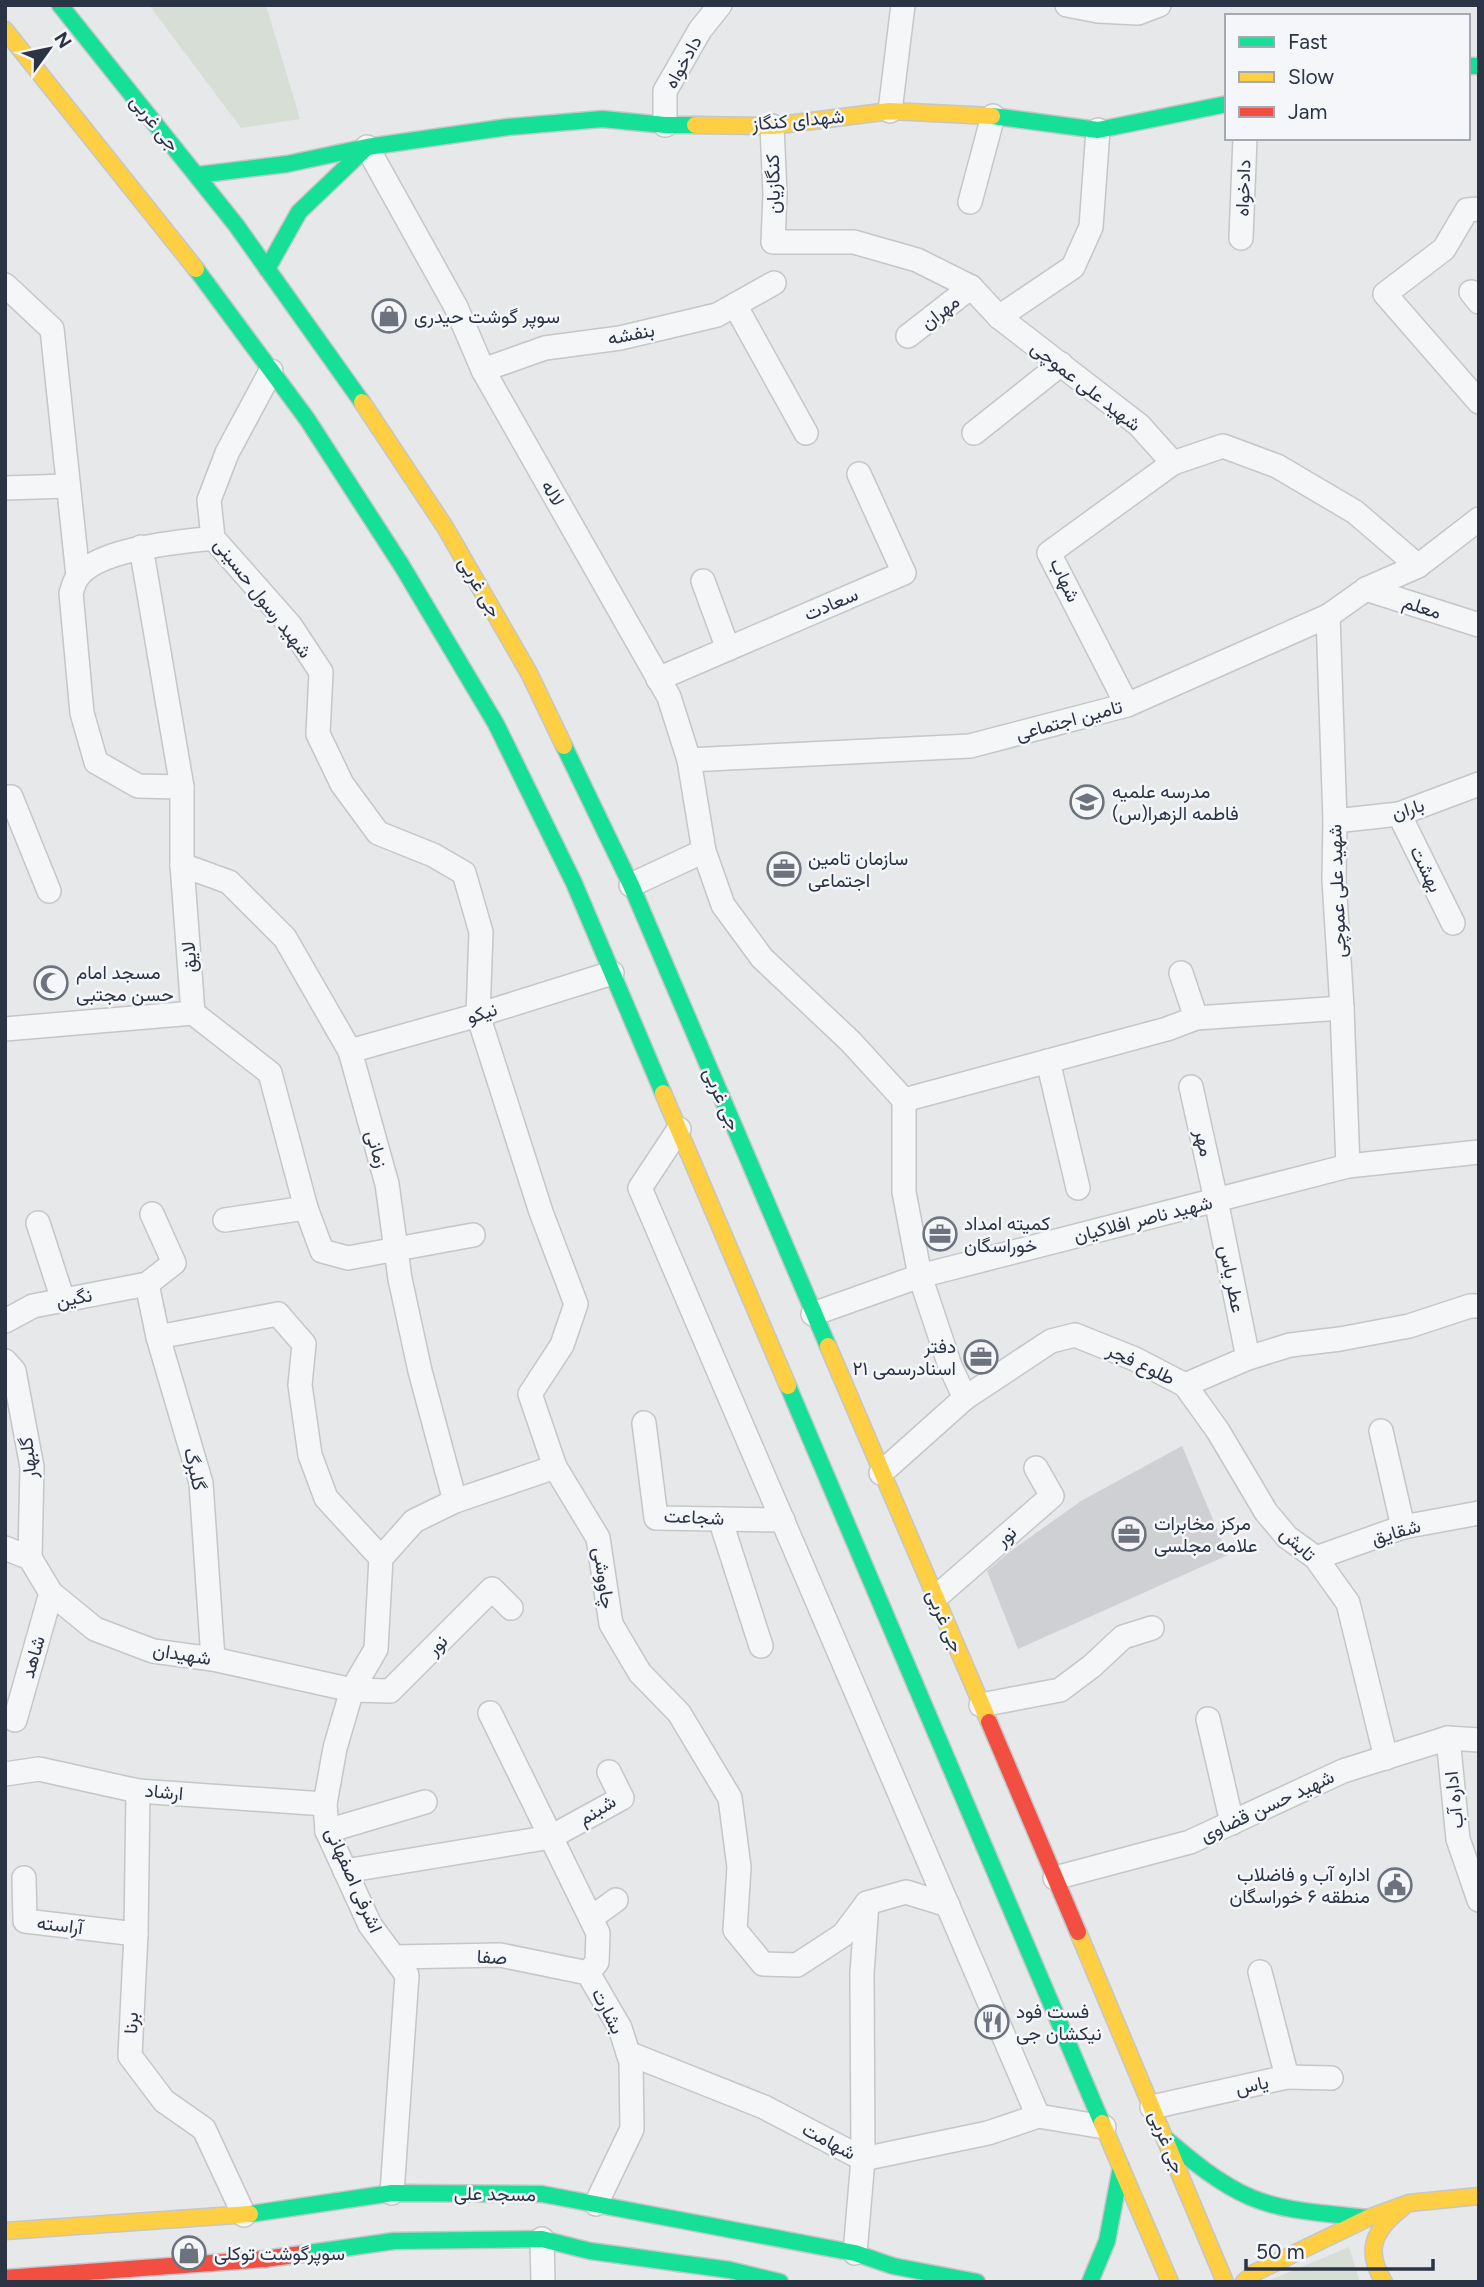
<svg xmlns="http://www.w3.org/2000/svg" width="1484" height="2287" font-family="Figtree,Vazirmatn,sans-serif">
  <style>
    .green { fill: #d6ded6 }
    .building { fill: #ced0d3 }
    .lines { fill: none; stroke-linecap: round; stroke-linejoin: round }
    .street-casing { stroke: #c4c6c8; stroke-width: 26 }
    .fast-casing { stroke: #c4c6c8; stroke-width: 19 }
    .slow-casing { stroke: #c4c6c8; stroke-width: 19 }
    .jam-casing { stroke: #c4c6c8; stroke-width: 19 }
    .street { stroke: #f5f6f7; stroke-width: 23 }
    .fast { stroke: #16e098; stroke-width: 16 }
    .slow { stroke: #ffcf43; stroke-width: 16 }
    .jam { stroke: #f24e42; stroke-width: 16 }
    .labels { text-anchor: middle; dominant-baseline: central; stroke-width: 5; stroke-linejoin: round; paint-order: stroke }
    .street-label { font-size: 19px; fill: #2b3445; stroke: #f4f6f9 }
    .poi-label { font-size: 19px; fill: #2b3445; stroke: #f4f6f9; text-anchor: start }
  </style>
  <rect width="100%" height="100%" fill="#e6e8ea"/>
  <g class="green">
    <path d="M149,5H266L300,119L241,128Z"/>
    <path d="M1349,2247L1360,2282H1265Z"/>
  </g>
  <path class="building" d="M1182,1446L1228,1555L1018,1649L987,1571L1008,1553L1081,1501Z"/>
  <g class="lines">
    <defs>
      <g id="street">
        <path d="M1067,5L1098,11L1138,13L1159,5"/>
        <path d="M890,111L903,5"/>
        <path d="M665,125V91L700,30L720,5"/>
        <path d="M772,126L775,194L773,242H854L917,260L971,287L999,317L1139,425L1173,463L1223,446L1277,466L1355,512L1418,566"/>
        <path d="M367,147L456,307L483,370L669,697L689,760L704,851L723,905L762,958L851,1042L904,1100V1192L920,1276L950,1366L965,1398"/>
        <path d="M970,202L993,116"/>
        <path d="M1479,209L1467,210L1444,249L1385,294L1479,402"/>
        <path d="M1241,238L1245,138"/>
        <path d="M5,285L52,329L78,576"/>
        <path d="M1471,292L1479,302"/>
        <path d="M735,305L806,433"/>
        <path d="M999,317L1073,267L1091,227L1098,130"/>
        <path d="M908,336L971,287"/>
        <path d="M483,370L545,348L620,338L717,315L774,283"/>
        <path d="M271,371L227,453L209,500L213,538L290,625L321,672L318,734L342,784L378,833L433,855L464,873L481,932L478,1015L541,1212L576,1304L562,1345L530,1394L555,1467L598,1538L611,1624L640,1673L679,1713L730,1798L739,1867L735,1930L763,1964L797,1965L843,1935L867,1903L906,1892L948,1905"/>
        <path d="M974,433L1061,364"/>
        <path d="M5,488L68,486"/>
        <path d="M141,547L182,787V865L193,1013L270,1073L306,1208L322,1251L348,1258L473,1235"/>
        <path d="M703,581L728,649"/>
        <path d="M1366,589L1479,625"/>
        <path d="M1328,616L1335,821L1334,880L1342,1008L1348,1166"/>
        <path d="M658,679L904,573L859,474"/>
        <path d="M1127,705L1049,553L1173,463"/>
        <path d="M689,760L970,746L1127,705L1328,616L1366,589L1418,566L1479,519"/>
        <path d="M182,787L138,786L96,762L82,713L71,593C73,588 74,582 77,578C97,548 180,542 213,538"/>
        <path d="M5,797H11L49,891"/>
        <path d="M1399,814L1453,923"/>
        <path d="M1335,821L1399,814L1479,784"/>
        <path d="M182,865L229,882L285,938L350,1051L387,1184L400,1279L420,1371L455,1501"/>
        <path d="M631,885L704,851"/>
        <path d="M1181,973L1196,1018"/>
        <path d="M5,1029L193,1013"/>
        <path d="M350,1051L478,1015L612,973"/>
        <path d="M1048,1061L1078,1188"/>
        <path d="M1191,1087L1216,1200L1248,1358"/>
        <path d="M904,1100L1167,1029L1196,1018L1342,1008"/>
        <path d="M679,1129L640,1188L1038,2116L1104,2127"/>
        <path d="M225,1220L306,1208"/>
        <path d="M38,1223L63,1300"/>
        <path d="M147,1284L158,1337L201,1483L213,1659"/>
        <path d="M813,1314L920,1276L1348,1166L1479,1152"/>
        <path d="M5,1321L33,1306L147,1284L174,1263L152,1214"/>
        <path d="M158,1337L278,1314L304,1344L300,1385L310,1455L326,1498L381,1558"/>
        <path d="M5,1361L14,1371L32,1467L30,1558"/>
        <path d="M1185,1385L1218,1431L1266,1512L1287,1537L1316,1558L1348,1603L1386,1758"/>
        <path d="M644,1423L656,1518L783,1520"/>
        <path d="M1381,1431L1403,1527"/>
        <path d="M881,1473L965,1398L1051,1341L1075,1335L1135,1359L1185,1385L1248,1358L1290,1345L1340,1339L1409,1326L1470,1306H1479"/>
        <path d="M720,1519L761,1646"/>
        <path d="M5,1548L30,1558L51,1593L95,1629L153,1651L213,1659L352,1690L390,1691L492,1589L511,1608"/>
        <path d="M1316,1558L1403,1527L1479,1513"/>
        <path d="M935,1598L1052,1496L1036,1468"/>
        <path d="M981,1705L1060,1690L1092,1666L1123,1637L1152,1628"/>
        <path d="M490,1713L598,1933L597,1962L588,1973"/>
        <path d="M1208,1719L1232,1823"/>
        <path d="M15,1720L51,1593"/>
        <path d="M1448,1738L1458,1839L1479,1900"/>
        <path d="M5,1774L39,1769L138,1791L325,1804"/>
        <path d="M138,1791L136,1934L130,2056L164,2101L204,2129L244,2215"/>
        <path d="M327,1831L425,1802"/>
        <path d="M345,1871L551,1837L622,1798L609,1772"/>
        <path d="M24,1878L25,1921L136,1934"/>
        <path d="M1055,1878L1190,1842L1343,1771L1448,1738L1479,1740"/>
        <path d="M591,1918L616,1900"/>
        <path d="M394,1957L500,1955L588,1973"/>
        <path d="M588,1973L620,2028L631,2062L632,2129L596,2204"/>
        <path d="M628,2053L764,2107L863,2159L988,2133L1038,2116"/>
        <path d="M1287,2077L1331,2078"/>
        <path d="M1152,2107L1287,2077L1260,1972"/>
        <path d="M392,2193L407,1975L370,1925L327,1831L325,1804L335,1748L352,1690L376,1649L381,1558L414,1521L455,1501L555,1467"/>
        <path d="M542,2239L543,2282"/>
        <path d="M855,2253L863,2159L862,1973L867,1903"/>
      </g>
      <g id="fast">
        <path d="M60,5L236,225L362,402"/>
        <path d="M1468,66H1479"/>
        <path d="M992,116L1098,130L1227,104"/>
        <path d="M197,175L287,164L367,147L508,127L602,119L665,125H695"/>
        <path d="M196,269L307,419L402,566L496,724L574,883L663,1093"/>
        <path d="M267,269L299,212L366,148"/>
        <path d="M564,746L631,885L828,1346"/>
        <path d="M788,1386L1102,2123"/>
        <path d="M1165,2138C1191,2160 1218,2183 1250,2197C1287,2213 1329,2213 1368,2218"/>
        <path d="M250,2214L392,2193L542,2194L855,2253L893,2266L977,2282"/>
        <path d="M302,2254L394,2241L542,2239L590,2251L730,2270L780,2282"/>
        <path d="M1090,2282L1107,2241L1121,2167"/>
      </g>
      <g id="slow">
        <path d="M5,30L196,269"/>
        <path d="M695,125L772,126L890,111L992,116"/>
        <path d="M362,402L445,527L529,673L564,746"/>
        <path d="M663,1093L788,1386"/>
        <path d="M828,1346L989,1722"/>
        <path d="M1078,1932L1225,2282"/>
        <path d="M1102,2123L1170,2282"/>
        <path d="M5,2231L250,2214"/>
        <path d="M1244,2282L1254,2273L1368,2218L1409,2203L1479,2196"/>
        <path d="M1384,2282C1364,2250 1374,2230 1402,2208"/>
      </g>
      <g id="jam">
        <path d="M989,1722L1078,1932"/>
        <path d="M5,2278L265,2259L302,2254"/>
      </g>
    </defs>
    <use href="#street" class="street-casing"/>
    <use href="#fast" class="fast-casing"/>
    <use href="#slow" class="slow-casing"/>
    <use href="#jam" class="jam-casing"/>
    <use href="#street" class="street"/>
    <use href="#fast" class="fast"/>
    <use href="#slow" class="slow"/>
    <use href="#jam" class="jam"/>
  </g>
  <defs>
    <symbol id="shop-ring" viewBox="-11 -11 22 22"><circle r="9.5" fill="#f4f6f9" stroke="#6c737f" stroke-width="1.5"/><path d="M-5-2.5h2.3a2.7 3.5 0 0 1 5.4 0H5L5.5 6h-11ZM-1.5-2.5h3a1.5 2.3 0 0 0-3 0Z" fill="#6c737f"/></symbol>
    <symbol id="school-ring" viewBox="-11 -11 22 22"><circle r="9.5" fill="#f4f6f9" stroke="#6c737f" stroke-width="1.5"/><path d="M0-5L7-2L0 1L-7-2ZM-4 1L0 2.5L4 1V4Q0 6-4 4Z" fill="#6c737f"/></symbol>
    <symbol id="office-ring" viewBox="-11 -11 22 22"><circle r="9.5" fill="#f4f6f9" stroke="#6c737f" stroke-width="1.5"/><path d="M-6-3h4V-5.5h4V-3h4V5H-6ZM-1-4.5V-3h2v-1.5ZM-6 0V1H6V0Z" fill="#6c737f"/></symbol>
    <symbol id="mosque-ring" viewBox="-11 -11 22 22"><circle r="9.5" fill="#f4f6f9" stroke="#6c737f" stroke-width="1.5"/><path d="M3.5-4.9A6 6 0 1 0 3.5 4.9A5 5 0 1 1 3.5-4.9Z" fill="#6c737f"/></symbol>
    <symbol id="civic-ring" viewBox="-11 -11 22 22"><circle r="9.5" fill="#f4f6f9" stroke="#6c737f" stroke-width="1.5"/><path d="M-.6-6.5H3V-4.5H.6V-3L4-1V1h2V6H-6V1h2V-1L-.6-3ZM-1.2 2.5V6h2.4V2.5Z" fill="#6c737f"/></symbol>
    <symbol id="restaurant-ring" viewBox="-11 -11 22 22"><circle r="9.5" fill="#f4f6f9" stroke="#6c737f" stroke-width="1.5"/><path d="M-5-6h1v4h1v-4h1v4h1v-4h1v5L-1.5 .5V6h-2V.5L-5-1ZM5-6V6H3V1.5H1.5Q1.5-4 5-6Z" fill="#6c737f"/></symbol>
  </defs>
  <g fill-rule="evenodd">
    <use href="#shop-ring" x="370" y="297" width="38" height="38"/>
    <use href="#school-ring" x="1068" y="783" width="38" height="38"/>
    <use href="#office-ring" x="765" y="850" width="38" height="38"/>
    <use href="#mosque-ring" x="32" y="964" width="38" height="38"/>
    <use href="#office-ring" x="921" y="1215" width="38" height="38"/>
    <use href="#office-ring" x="962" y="1338" width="38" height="38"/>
    <use href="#office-ring" x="1110" y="1515" width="38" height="38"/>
    <use href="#civic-ring" x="1376" y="1866" width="38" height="38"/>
    <use href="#restaurant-ring" x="973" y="2003" width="38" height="38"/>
    <use href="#shop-ring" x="170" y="2234" width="38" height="38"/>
  </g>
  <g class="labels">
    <g class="street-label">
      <text transform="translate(683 62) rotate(-61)">دادخواه</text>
      <text transform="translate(798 120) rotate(-5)">شهدای کنگاز</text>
      <text transform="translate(155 123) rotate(51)">جی غربی</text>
      <text transform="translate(773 184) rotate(-91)">کنگازیان</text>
      <text transform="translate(1243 188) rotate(-88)">دادخواه</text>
      <text transform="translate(940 312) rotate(-38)">مهران</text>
      <text transform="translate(631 334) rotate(-11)">بنفشه</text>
      <text transform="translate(1086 386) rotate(38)">شهید علی عموچی</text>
      <text transform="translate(553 493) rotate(60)">لاله</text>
      <text transform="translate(1065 580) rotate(65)">شهاب</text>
      <text transform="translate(480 587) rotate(60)">جی غربی</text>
      <text transform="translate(263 598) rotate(52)">شهید رسول حسینی</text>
      <text transform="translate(831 604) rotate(-23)">سعادت</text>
      <text transform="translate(1422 607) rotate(18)">معلم</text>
      <text transform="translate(1069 720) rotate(-15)">تامین اجتماعی</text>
      <text transform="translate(1408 809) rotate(-17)">باران</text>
      <text transform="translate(1426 869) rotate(64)">بهشت</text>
      <text transform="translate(1337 891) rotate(-92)">شهید علی عموچی</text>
      <text transform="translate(189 957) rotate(-94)">لایق</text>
      <text transform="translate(482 1013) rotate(-17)">نیکو</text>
      <text transform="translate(722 1099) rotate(67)">جی غربی</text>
      <text transform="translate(1204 1143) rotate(77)">مهر</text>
      <text transform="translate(377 1149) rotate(74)">زمانی</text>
      <text transform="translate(1143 1219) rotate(-14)">شهید ناصر افلاکیان</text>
      <text transform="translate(1232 1279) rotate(79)">عطر یاس</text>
      <text transform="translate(74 1298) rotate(-11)">نگین</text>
      <text transform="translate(1141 1364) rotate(25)">طلوع فجر</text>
      <text transform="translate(28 1458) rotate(-97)">گلبهار</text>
      <text transform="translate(195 1469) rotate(77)">گلبرگ</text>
      <text transform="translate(694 1517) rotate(3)">شجاعت</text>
      <text transform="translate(1396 1532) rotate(-16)">شقایق</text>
      <text transform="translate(1006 1536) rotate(-41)">نور</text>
      <text transform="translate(1298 1544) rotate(43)">تابش</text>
      <text transform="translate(604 1578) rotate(82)">چاووشی</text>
      <text transform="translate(945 1621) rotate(67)">جی غربی</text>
      <text transform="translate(437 1645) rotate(-45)">نور</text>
      <text transform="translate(182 1654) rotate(9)">شهیدان</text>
      <text transform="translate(33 1657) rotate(-74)">شاهد</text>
      <text transform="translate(164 1792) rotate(5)">ارشاد</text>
      <text transform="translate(1454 1800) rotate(-96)">اداره آب</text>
      <text transform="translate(1267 1806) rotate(-25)">شهید حسن قضاوی</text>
      <text transform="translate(597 1810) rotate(-32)">شبنم</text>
      <text transform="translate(354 1880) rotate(66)">اشرفی اصفهانی</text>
      <text transform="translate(60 1925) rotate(7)">آراسته</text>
      <text transform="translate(492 1957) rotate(3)">صفا</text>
      <text transform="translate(608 2011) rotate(63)">بشارت</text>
      <text transform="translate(131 2023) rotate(-87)">برنا</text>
      <text transform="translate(1252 2085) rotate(-12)">یاس</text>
      <text transform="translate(829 2141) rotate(28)">شهامت</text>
      <text transform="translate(1167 2142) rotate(68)">جی غربی</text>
      <text transform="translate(495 2194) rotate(1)">مسجد علی</text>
    </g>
    <g class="poi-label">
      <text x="414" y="316">سوپر گوشت حیدری</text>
      <text x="1112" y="791">مدرسه علمیه<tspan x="1112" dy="22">فاطمه الزهرا(س)</tspan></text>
      <text x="808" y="858">سازمان تامین<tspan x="808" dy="22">اجتماعی</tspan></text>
      <text x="76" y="972">مسجد امام<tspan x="76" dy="22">حسن مجتبی</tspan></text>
      <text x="964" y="1223">کمیته امداد<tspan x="964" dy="22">خوراسگان</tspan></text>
      <text x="956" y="1346" text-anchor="end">دفتر<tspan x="956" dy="22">اسنادرسمی ۲۱</tspan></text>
      <text x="1154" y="1523">مرکز مخابرات<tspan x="1154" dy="22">علامه مجلسی</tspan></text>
      <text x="1370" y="1874" text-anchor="end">اداره آب و فاضلاب<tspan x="1370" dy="22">منطقه ۶ خوراسگان</tspan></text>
      <text x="1016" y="2011">فست فود<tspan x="1016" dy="22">نیکشان جی</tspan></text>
      <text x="214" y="2253">سوپرگوشت توکلی</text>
    </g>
  </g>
  <rect width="1484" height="2287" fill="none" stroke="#2b3445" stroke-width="14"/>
  <rect x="1225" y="14" width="245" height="126" fill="#f4f6f9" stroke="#a4a8b1" stroke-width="2"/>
  <rect x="1239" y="37" width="35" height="10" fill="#16e098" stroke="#a4a8b1" stroke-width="2"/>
  <text x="1288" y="49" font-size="21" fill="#2b3445">Fast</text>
  <rect x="1239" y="72" width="35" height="10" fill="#ffcf43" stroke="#a4a8b1" stroke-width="2"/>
  <text x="1288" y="84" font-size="21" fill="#2b3445">Slow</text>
  <rect x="1239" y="107" width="35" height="10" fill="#f24e42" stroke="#a4a8b1" stroke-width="2"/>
  <text x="1288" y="119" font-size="21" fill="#2b3445">Jam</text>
  <g transform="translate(49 49) rotate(57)" stroke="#f4f6f9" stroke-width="5" paint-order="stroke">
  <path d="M0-5L12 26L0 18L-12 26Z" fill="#2b3445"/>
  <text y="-10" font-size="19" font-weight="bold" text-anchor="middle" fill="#2b3445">N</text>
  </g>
  <path d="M1246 2259v10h187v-10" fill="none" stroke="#2b3445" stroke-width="3.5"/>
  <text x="1256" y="2259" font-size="21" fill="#2b3445" stroke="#f4f6f9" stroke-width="5" paint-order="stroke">50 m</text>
</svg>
